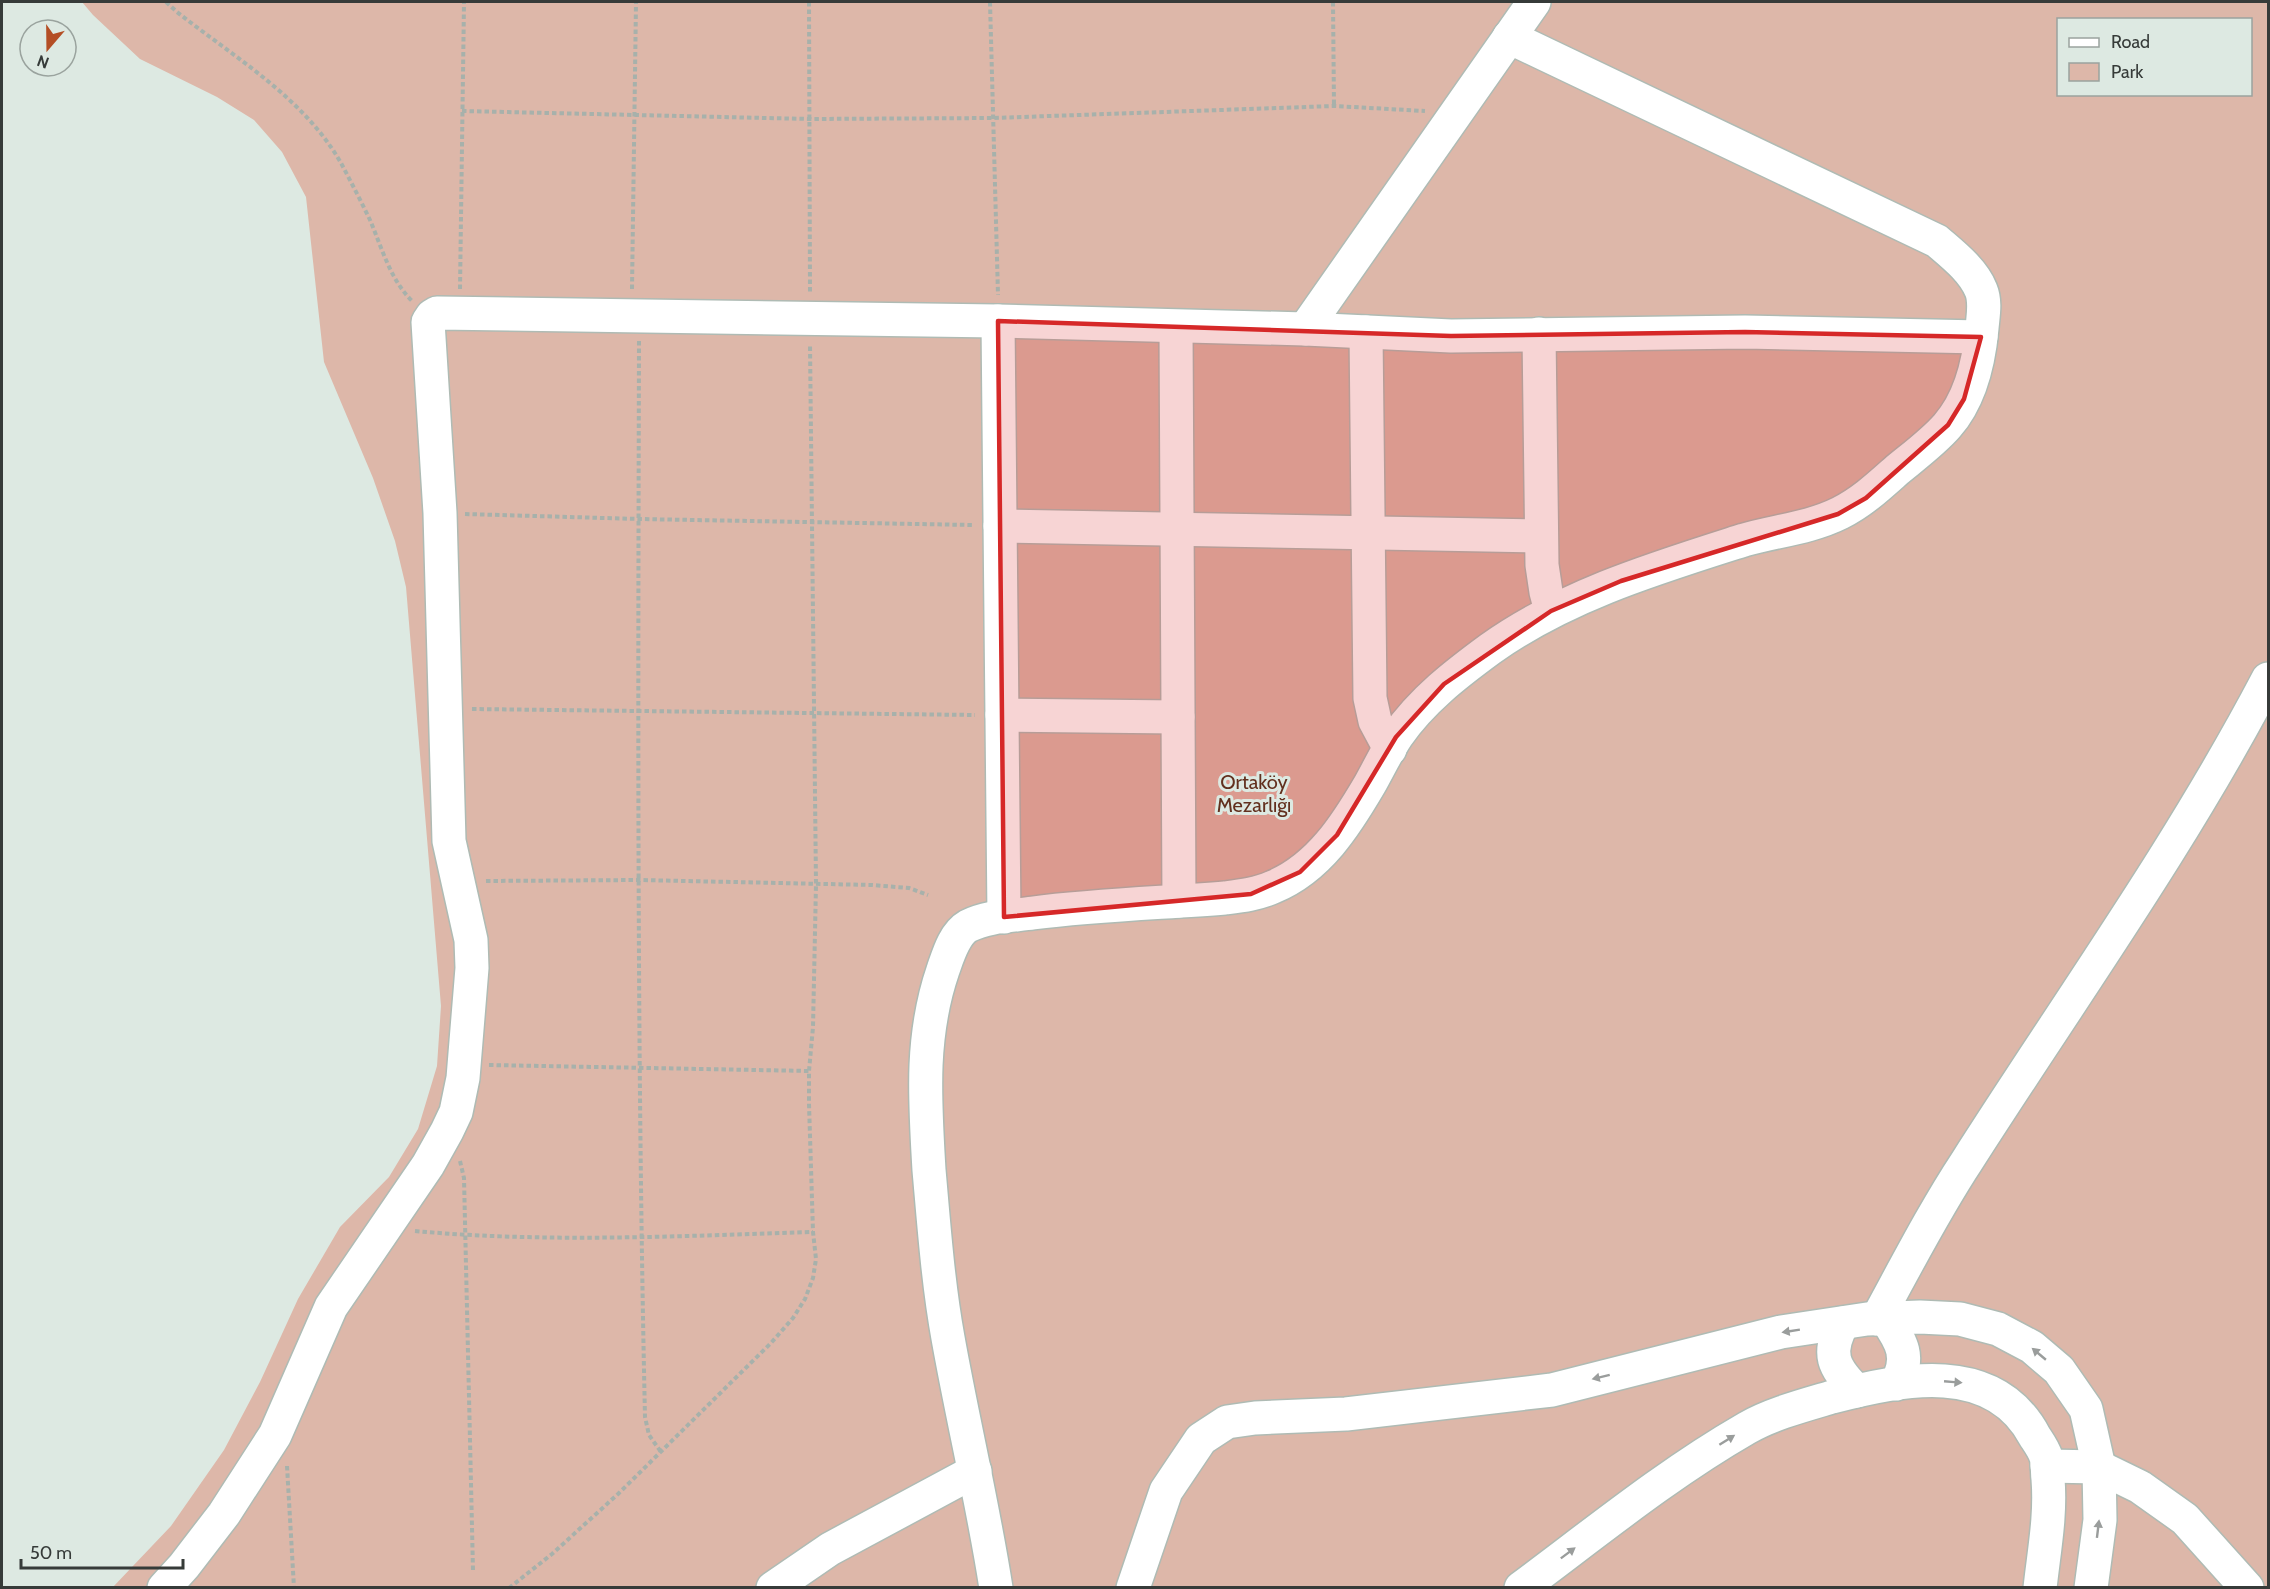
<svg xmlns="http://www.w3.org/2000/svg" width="2270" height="1589" font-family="Cabin,sans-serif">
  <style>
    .green { fill: #ddb7a9; fill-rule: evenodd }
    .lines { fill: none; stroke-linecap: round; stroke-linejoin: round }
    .minor-casing { stroke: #afbbb4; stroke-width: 36 }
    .path { stroke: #a7b1ab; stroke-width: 4; stroke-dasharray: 4.5 3; stroke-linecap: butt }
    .minor { stroke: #fff; stroke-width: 33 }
    .oneway { fill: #9a9d9c }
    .marked { fill: #d62828; fill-opacity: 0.2; stroke: #d62828; stroke-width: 4.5; stroke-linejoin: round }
    .labels { text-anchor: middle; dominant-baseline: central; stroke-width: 6; stroke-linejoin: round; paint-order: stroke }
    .park-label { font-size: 20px; fill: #62301e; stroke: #dde9e2 }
  </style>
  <rect width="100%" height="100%" fill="#dde9e2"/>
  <path class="green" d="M82,2H2268V1587H113L171,1526L224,1450L260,1382L298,1299L340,1227L389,1177L418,1129L437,1066L441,1006L406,587L395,541L373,478L324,362L306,197L282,152L254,120L217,97L140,59L93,15ZM2058,20H2250V94H2058Z"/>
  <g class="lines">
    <defs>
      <g id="minor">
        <path d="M998,321L1004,917"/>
        <path d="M1176,327L1179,901"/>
        <path d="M1305,329L1534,2"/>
        <path d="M1366,332L1370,698L1375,721L1390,749"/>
        <path d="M1539,334L1542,565L1546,592L1551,611"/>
        <path d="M1000,526L1541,536"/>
        <path d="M1002,715L1178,717"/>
        <path d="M1877,1319C1906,1266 1934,1211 1967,1161C2069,1001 2180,847 2268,679"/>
        <path d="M1886,1319C1902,1342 1911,1358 1896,1384"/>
        <path d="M1843,1323C1826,1353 1833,1368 1857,1391"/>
        <path d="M2047,1466L2099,1467L2140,1487L2185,1519L2247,1588"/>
        <path d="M164,1588L184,1566L224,1514L275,1435L331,1307L428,1165L447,1131L456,1112L463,1078L472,968L471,940L449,841L440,513L428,322L432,316L437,313L998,321L1305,329L1451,336L1745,332L1981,337"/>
        <path d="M773,1588L830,1549L975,1471"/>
        <path d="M996,1588C983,1504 963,1422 948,1338C938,1283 934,1226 929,1170C925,1101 920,1037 943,970C948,956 954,934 968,926C988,916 1012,916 1033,913C1096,905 1161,903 1225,898C1241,896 1258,894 1273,887C1319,868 1346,825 1370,784C1379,768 1387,751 1397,736C1422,700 1456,674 1490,649C1566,595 1656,568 1744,540C1775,531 1810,528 1840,513C1862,502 1879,486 1897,470C1914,456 1933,442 1947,426C1970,400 1979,362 1982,328C1983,316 1986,302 1981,290C1973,270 1952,254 1937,241L1509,37"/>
        <path d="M1133,1588L1166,1491L1201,1439L1227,1422L1255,1418L1346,1414L1552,1390L1781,1332L1867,1319L1920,1317L1960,1319L1998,1329L2032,1347L2059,1370L2086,1409L2099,1467L2100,1520L2091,1588"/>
        <path d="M1521,1588C1595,1533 1667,1474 1747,1428C1771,1414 1805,1405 1832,1397C1902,1379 1994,1359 2035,1437C2039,1443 2044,1450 2046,1457C2048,1464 2047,1472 2048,1479C2051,1516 2044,1551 2040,1588"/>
      </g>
    </defs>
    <use href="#minor" class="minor-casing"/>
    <g class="path">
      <path d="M166,2L177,12C235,58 303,97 341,163C351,182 361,201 370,220C382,248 390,279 412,301"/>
      <path d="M809,2L810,293"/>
      <path d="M990,2L998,295"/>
      <path d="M1333,2L1334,106"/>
      <path d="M462,111L810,119L993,118L1334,106L1425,111"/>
      <path d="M460,289L464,2"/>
      <path d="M632,289L636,2"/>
      <path d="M639,341C638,699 637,1058 645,1417L649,1435L661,1452"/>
      <path d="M465,514L639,519L973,525"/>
      <path d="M472,709L975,715"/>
      <path d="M486,881L639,880L872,885L909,888L928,895"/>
      <path d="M489,1065L809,1071"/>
      <path d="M460,1161L464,1178L473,1571"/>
      <path d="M415,1231C547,1243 681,1236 813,1232"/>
      <path d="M287,1466L294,1588"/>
      <path d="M509,1588L552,1554L618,1494L771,1343L793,1318L805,1299L813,1278L816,1259L813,1232L809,1104V1071L813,1027L816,884L810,345"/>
    </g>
    <use href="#minor" class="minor"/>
  </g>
  <defs><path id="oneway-solid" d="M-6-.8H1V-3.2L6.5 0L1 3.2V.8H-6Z" transform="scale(1.5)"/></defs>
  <g class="oneway">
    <use href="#oneway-solid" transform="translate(1791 1331) rotate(171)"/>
    <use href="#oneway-solid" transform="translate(2039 1354) rotate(-140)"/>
    <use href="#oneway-solid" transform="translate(1601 1377) rotate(166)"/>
    <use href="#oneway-solid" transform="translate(1953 1382) rotate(5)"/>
    <use href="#oneway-solid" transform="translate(1727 1440) rotate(-32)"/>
    <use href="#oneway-solid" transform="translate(2098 1529) rotate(-83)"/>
    <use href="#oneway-solid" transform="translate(1568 1553) rotate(-37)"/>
  </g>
  <path class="marked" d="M998,321L1451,336L1745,332L1981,337L1964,399L1948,425L1866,498L1838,514L1621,581L1551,611L1444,684L1396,737L1337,835L1300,872L1251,894L1004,917Z"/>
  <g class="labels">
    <g class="park-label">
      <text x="1254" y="782">Ortaköy<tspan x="1254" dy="23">Mezarlığı</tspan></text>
    </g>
  </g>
  <rect width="2270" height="1589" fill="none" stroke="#363b39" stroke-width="6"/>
  <rect x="2057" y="18" width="195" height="78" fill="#dde9e2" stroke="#9aa39e" stroke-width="1.5"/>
  <rect x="2069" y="38" width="30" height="9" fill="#ffffff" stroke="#9aa39e" stroke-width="1.5"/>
  <text x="2111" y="48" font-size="18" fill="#363b39">Road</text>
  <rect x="2069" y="63" width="30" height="18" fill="#ddb7a9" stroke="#9aa39e" stroke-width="1.5"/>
  <text x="2111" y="78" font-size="18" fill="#363b39">Park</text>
  <g transform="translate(48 48) rotate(200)"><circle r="28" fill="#dde9e2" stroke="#9aa39e" stroke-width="1.5"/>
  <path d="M0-4.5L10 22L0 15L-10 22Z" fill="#b44e25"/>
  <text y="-9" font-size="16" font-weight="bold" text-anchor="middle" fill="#363b39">N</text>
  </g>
  <path d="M21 1559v9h162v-9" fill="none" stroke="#363b39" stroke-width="3"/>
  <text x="30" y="1559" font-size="18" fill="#363b39" stroke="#dde9e2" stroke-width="4.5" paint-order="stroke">50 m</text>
</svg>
